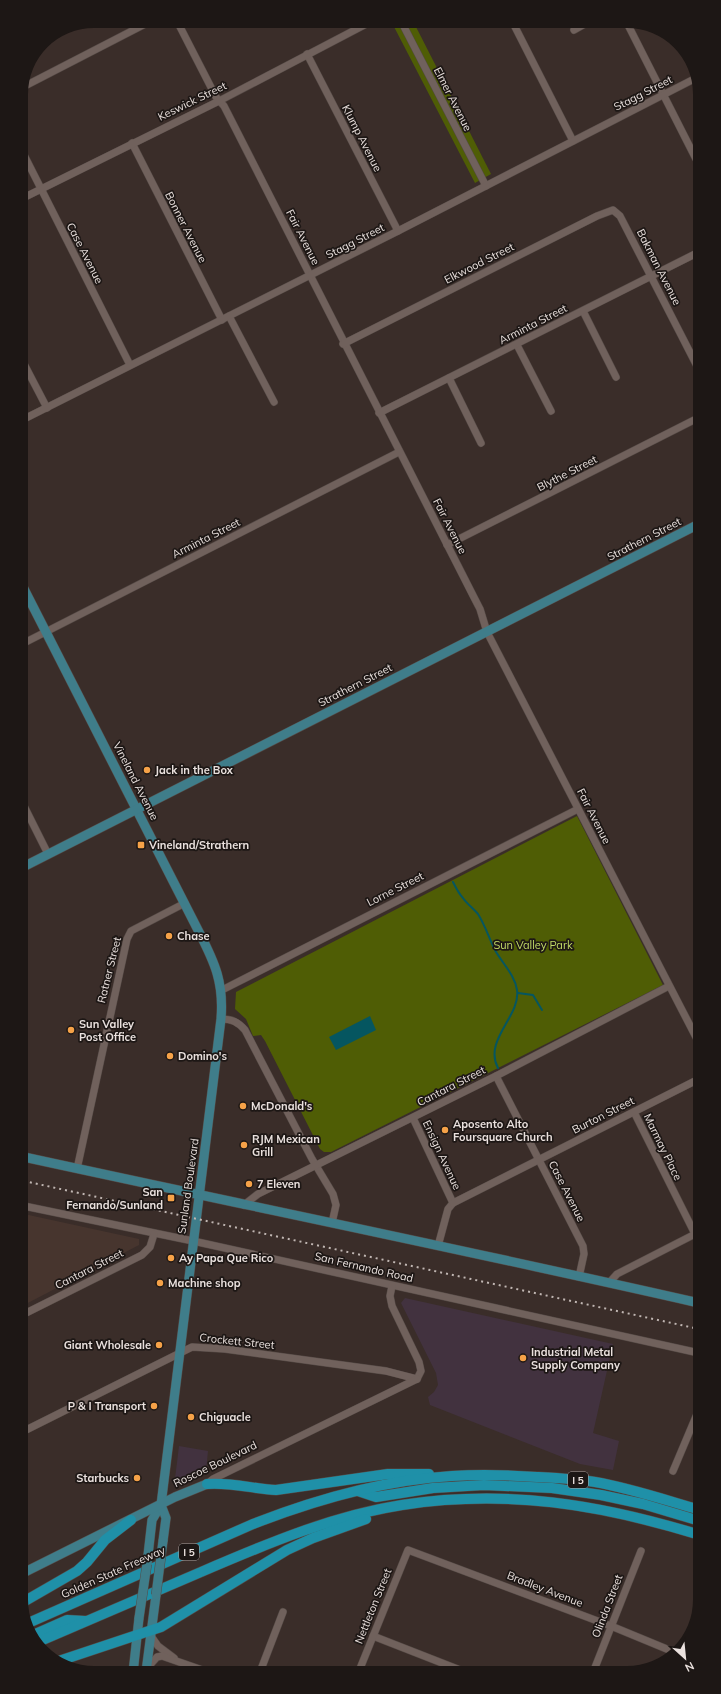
<svg xmlns="http://www.w3.org/2000/svg" width="721" height="1694" font-family="Mulish,sans-serif">
  <style>
    .commercial { fill: #42323f }
    .built { fill: #47352e }
    .green { fill: #4f5d05 }
    .water { fill: #055660 }
    .lines { fill: none; stroke-linecap: round; stroke-linejoin: round }
    .stream { stroke: #055660; stroke-width: 2 }
    .minor-casing { stroke: #554a46; stroke-width: 8 }
    .major-casing { stroke: #554a46; stroke-width: 10 }
    .highway-casing { stroke: #554a46; stroke-width: 11 }
    .minor { stroke: #70615c; stroke-width: 7 }
    .major { stroke: #3f7d8a; stroke-width: 9 }
    .highway { stroke: #1f90a8; stroke-width: 10 }
    .rail { stroke: #c1b7b3; stroke-width: 2; stroke-dasharray: 2 4; stroke-linecap: butt }
    .major-bridge-casing { stroke: #554a46; stroke-width: 10; stroke-linecap: butt }
    .major-bridge { stroke: #3f7d8a; stroke-width: 9 }
    .poi-dot { fill: #f6a248; stroke: #1d1715; stroke-width: 1.5 }
    .labels { text-anchor: middle; dominant-baseline: central; stroke-width: 3.5; stroke-linejoin: round; paint-order: stroke }
    .shield { fill: #1d1715; stroke: #aca4a2; stroke-width: 1 }
    .shield-label { font-size: 10px; font-weight: bold; fill: #eae1de }
    .street-label { font-size: 11px; fill: #eae1de; stroke: #1d1715 }
    .poi-label { font-size: 11px; font-weight: bold; fill: #eae1de; stroke: #1d1715; text-anchor: start }
    .park-label { font-size: 11px; fill: #c2db66; stroke: #1d1715 }
  </style>
  <rect width="100%" height="100%" fill="#3a2d29"/>
  <g class="commercial">
    <path d="M405,1298L613,1344L593,1433L619,1441L613,1470L580,1464L430,1405L428,1397L434,1392L438,1385L436,1373L401,1303Z"/>
    <path d="M179,1446L208,1451L206,1472L174,1487Z"/>
  </g>
  <path class="built" d="M24,1214L139,1239V1245L24,1305Z"/>
  <g class="green">
    <path d="M391,21H413L491,174L475,183Z"/>
    <path d="M577,816L663,985L331,1152H324L320,1149L265,1041L261,1035L253,1036L246,1019L235,1009L236,992Z"/>
  </g>
  <path class="water" d="M370,1016L376,1030L336,1050L329,1037Z"/>
  <g class="lines">
    <g class="stream">
      <path d="M453,882C456,888 459,894 463,898C467,904 473,908 478,914C485,925 489,938 495,950C502,963 515,975 517,990C521,1016 483,1040 498,1068"/>
      <path d="M518,993L533,995L542,1010"/>
    </g>
    <defs>
      <g id="minor">
        <path d="M177,21L216,97L224,106C310,274 394,442 480,609L487,632L699,1043"/>
        <path d="M401,21L486,186"/>
        <path d="M512,21L573,141"/>
        <path d="M626,21L696,159"/>
        <path d="M574,30L590,21"/>
        <path d="M307,54L398,231"/>
        <path d="M23,87L151,21"/>
        <path d="M132,143L222,320"/>
        <path d="M21,149L130,365"/>
        <path d="M21,199L219,101L372,21"/>
        <path d="M583,311L616,377"/>
        <path d="M229,316L274,402"/>
        <path d="M343,344L597,216L613,210L620,216L697,366"/>
        <path d="M517,345L551,411"/>
        <path d="M22,360L47,408"/>
        <path d="M449,378L481,443"/>
        <path d="M379,413L697,253"/>
        <path d="M22,420L398,231L696,78"/>
        <path d="M447,545L694,420H697"/>
        <path d="M22,644L399,452"/>
        <path d="M23,804L48,854"/>
        <path d="M222,990L578,809"/>
        <path d="M221,1019C232,1019 238,1022 245,1030L312,1159L333,1194L336,1205L332,1223"/>
        <path d="M496,1076L583,1246L584,1254L579,1277"/>
        <path d="M634,1112L695,1234"/>
        <path d="M413,1118L453,1203L448,1209L438,1246"/>
        <path d="M77,1169L127,939L131,931L185,903"/>
        <path d="M453,1203L699,1079"/>
        <path d="M244,1205L258,1194L496,1076L669,986"/>
        <path d="M24,1206L193,1241L699,1353"/>
        <path d="M609,1283L617,1274L699,1232"/>
        <path d="M392,1286L390,1296L392,1306L419,1362L421,1371L417,1379"/>
        <path d="M24,1314L142,1255L150,1247L154,1234"/>
        <path d="M24,1431L192,1347L225,1349L386,1371L417,1379"/>
        <path d="M673,1471L700,1407"/>
        <path d="M207,1484L213,1479L417,1379"/>
        <path d="M151,1636L158,1646L174,1658"/>
        <path d="M373,1636L460,1670"/>
        <path d="M148,1667L157,1657L162,1656L208,1672"/>
        <path d="M594,1670L641,1551"/>
        <path d="M359,1671L408,1550L611,1626L674,1652"/>
        <path d="M260,1672L283,1612"/>
      </g>
      <g id="major">
        <path d="M22,585L199,932C215,963 224,983 221,1019L161,1505L152,1520L147,1564"/>
        <path d="M23,867L697,525"/>
        <path d="M24,1157C249,1206 475,1252 699,1303"/>
        <path d="M161,1505L166,1518L163,1541"/>
        <path d="M25,1572L175,1497L207,1484"/>
        <path d="M146,1672L156,1595"/>
        <path d="M133,1673L139,1618"/>
      </g>
      <g id="highway">
        <path d="M207,1484C231,1482 253,1489 276,1490L388,1474H429"/>
        <path d="M358,1491L376,1497L433,1488L484,1485L552,1488L601,1495L643,1504L700,1521"/>
        <path d="M25,1601L77,1571L87,1562L105,1540L131,1520"/>
        <path d="M26,1624L253,1524C317,1499 384,1480 452,1476C481,1474 509,1475 537,1477C556,1478 576,1479 595,1482C630,1488 665,1500 700,1510"/>
        <path d="M33,1635L67,1620L85,1621"/>
        <path d="M38,1642C93,1618 147,1595 201,1572C266,1544 332,1516 402,1505C507,1489 599,1504 700,1535"/>
        <path d="M59,1661L161,1627L287,1550L313,1538L366,1519"/>
      </g>
    </defs>
    <use href="#minor" class="minor-casing"/>
    <use href="#major" class="major-casing"/>
    <use href="#highway" class="highway-casing"/>
    <use href="#minor" class="minor"/>
    <use href="#major" class="major"/>
    <use href="#highway" class="highway"/>
    <path class="rail" d="M24,1181L699,1329"/>
    <defs>
      <g id="major-bridge">
        <path d="M156,1595L163,1541"/>
        <path d="M139,1618L147,1564"/>
      </g>
    </defs>
    <use href="#major-bridge" class="major-bridge-casing"/>
    <use href="#major-bridge" class="major-bridge"/>
  </g>
  <g class="poi-dot">
    <circle cx="147" cy="770" r="4"/>
    <rect x="137" y="841" width="8" height="8" rx="2"/>
    <circle cx="169" cy="936" r="4"/>
    <circle cx="71" cy="1030" r="4"/>
    <circle cx="170" cy="1056" r="4"/>
    <circle cx="243" cy="1106" r="4"/>
    <circle cx="445" cy="1130" r="4"/>
    <circle cx="244" cy="1145" r="4"/>
    <circle cx="249" cy="1184" r="4"/>
    <rect x="167" y="1194" width="8" height="8" rx="2"/>
    <circle cx="171" cy="1258" r="4"/>
    <circle cx="160" cy="1283" r="4"/>
    <circle cx="159" cy="1345" r="4"/>
    <circle cx="523" cy="1358" r="4"/>
    <circle cx="154" cy="1406" r="4"/>
    <circle cx="191" cy="1417" r="4"/>
    <circle cx="137" cy="1478" r="4"/>
  </g>
  <g class="labels">
    <g class="shield">
      <rect x="568" y="1472" width="20" height="16" rx="3"/>
      <rect x="179" y="1544" width="20" height="16" rx="3"/>
    </g>
    <g class="shield-label">
      <text x="578" y="1480">I 5</text>
      <text x="189" y="1552">I 5</text>
    </g>
    <g class="street-label">
      <text transform="translate(643 93) rotate(-27)">Stagg Street</text>
      <text transform="translate(453 99) rotate(63)">Elmer Avenue</text>
      <text transform="translate(192 101) rotate(-26)">Keswick Street</text>
      <text transform="translate(362 138) rotate(63)">Klump Avenue</text>
      <text transform="translate(186 227) rotate(63)">Bonner Avenue</text>
      <text transform="translate(303 237) rotate(63)">Fair Avenue</text>
      <text transform="translate(355 241) rotate(-27)">Stagg Street</text>
      <text transform="translate(85 253) rotate(63)">Case Avenue</text>
      <text transform="translate(479 263) rotate(-27)">Elkwood Street</text>
      <text transform="translate(659 267) rotate(63)">Bakman Avenue</text>
      <text transform="translate(533 324) rotate(-27)">Arminta Street</text>
      <text transform="translate(567 473) rotate(-27)">Blythe Street</text>
      <text transform="translate(450 526) rotate(63)">Fair Avenue</text>
      <text transform="translate(206 538) rotate(-27)">Arminta Street</text>
      <text transform="translate(644 539) rotate(-27)">Strathern Street</text>
      <text transform="translate(355 685) rotate(-27)">Strathern Street</text>
      <text transform="translate(136 781) rotate(63)">Vineland Avenue</text>
      <text transform="translate(594 816) rotate(63)">Fair Avenue</text>
      <text transform="translate(395 889) rotate(-27)">Lorne Street</text>
      <text transform="translate(109 970) rotate(-76)">Ratner Street</text>
      <text transform="translate(451 1086) rotate(-27)">Cantara Street</text>
      <text transform="translate(603 1115) rotate(-27)">Burton Street</text>
      <text transform="translate(663 1147) rotate(64)">Marmay Place</text>
      <text transform="translate(442 1155) rotate(65)">Ensign Avenue</text>
      <text transform="translate(188 1186) rotate(-82)">Sunland Boulevard</text>
      <text transform="translate(567 1191) rotate(63)">Case Avenue</text>
      <text transform="translate(364 1267) rotate(13)">San Fernando Road</text>
      <text transform="translate(89 1269) rotate(-27)">Cantara Street</text>
      <text transform="translate(237 1341) rotate(6)">Crockett Street</text>
      <text transform="translate(215 1464) rotate(-26)">Roscoe Boulevard</text>
      <text transform="translate(113 1572) rotate(-24)">Golden State Freeway</text>
      <text transform="translate(545 1589) rotate(21)">Bradley Avenue</text>
      <text transform="translate(373 1606) rotate(-68)">Nettleton Street</text>
      <text transform="translate(607 1606) rotate(-69)">Olinda Street</text>
    </g>
    <g class="poi-label">
      <text x="155" y="770">Jack in the Box</text>
      <text x="149" y="845">Vineland/Strathern</text>
      <text x="177" y="936">Chase</text>
      <text x="79" y="1024">Sun Valley<tspan x="79" dy="13">Post Office</tspan></text>
      <text x="178" y="1056">Domino's</text>
      <text x="251" y="1106">McDonald's</text>
      <text x="453" y="1124">Aposento Alto<tspan x="453" dy="13">Foursquare Church</tspan></text>
      <text x="252" y="1139">RJM Mexican<tspan x="252" dy="13">Grill</tspan></text>
      <text x="257" y="1184">7 Eleven</text>
      <text x="163" y="1192" text-anchor="end">San<tspan x="163" dy="13">Fernando/Sunland</tspan></text>
      <text x="179" y="1258">Ay Papa Que Rico</text>
      <text x="168" y="1283">Machine shop</text>
      <text x="151" y="1345" text-anchor="end">Giant Wholesale</text>
      <text x="531" y="1352">Industrial Metal<tspan x="531" dy="13">Supply Company</tspan></text>
      <text x="146" y="1406" text-anchor="end">P &amp; I Transport</text>
      <text x="199" y="1417">Chiguacle</text>
      <text x="129" y="1478" text-anchor="end">Starbucks</text>
    </g>
    <g class="park-label">
      <text x="533" y="945">Sun Valley Park</text>
    </g>
  </g>
  <path d="M0 0H721V1694H0ZM94 28H627A66 66 0 0 1 693 94V1600A66 66 0 0 1 627 1666H94A66 66 0 0 1 28 1600V94A66 66 0 0 1 94 28Z" fill="#1d1715" fill-rule="evenodd"/>
  <g transform="translate(685 1658) rotate(153)" stroke="#1d1715" stroke-width="3" paint-order="stroke">
  <path d="M0-3L7 15L0 10L-7 15Z" fill="#eae1de"/>
  <text y="-6" font-size="11" font-weight="bold" text-anchor="middle" fill="#eae1de">N</text>
  </g>
</svg>
